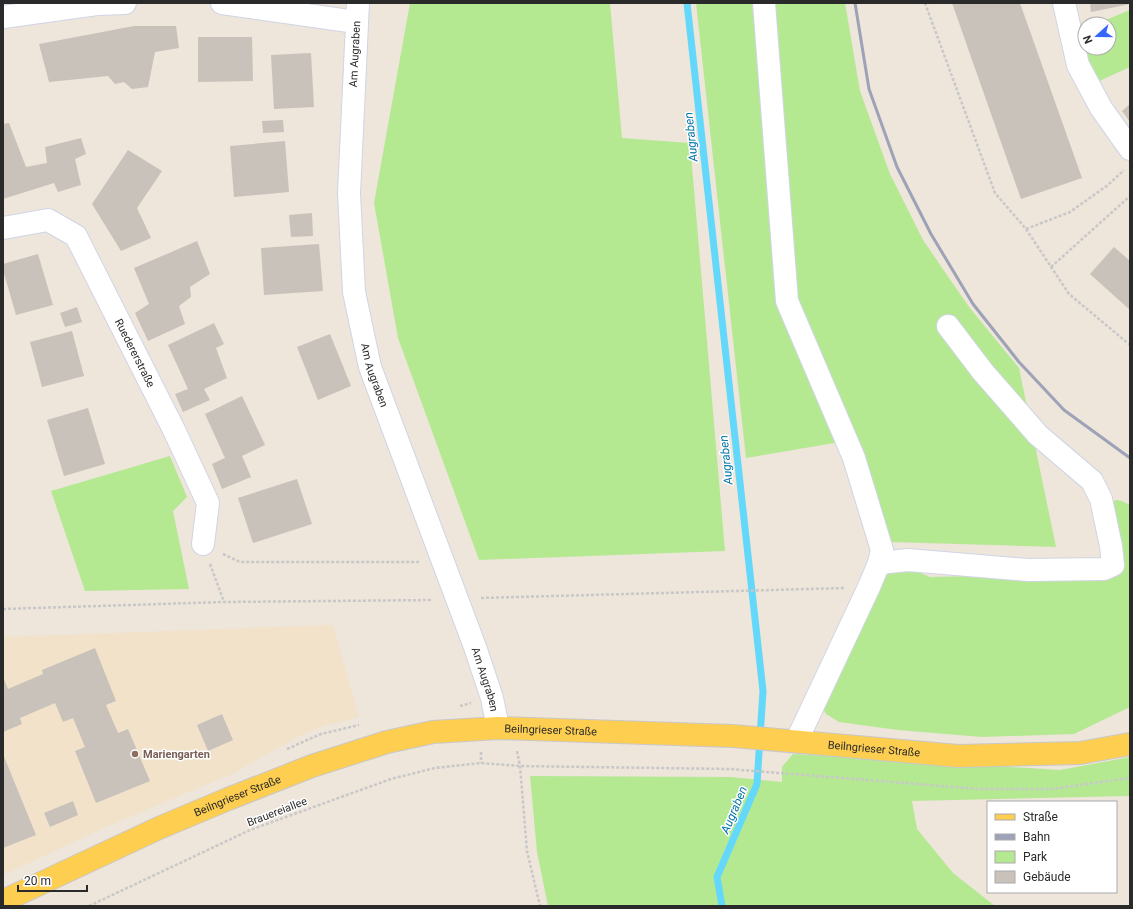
<svg xmlns="http://www.w3.org/2000/svg" width="1133" height="909" font-family="Roboto,sans-serif">
  <style>
    .education { fill: #f1e2c9 }
    .green { fill: #b4e992 }
    .lines { fill: none; stroke-linecap: round; stroke-linejoin: round }
    .stream { stroke: #64d8fa; stroke-width: 7 }
    .building { fill: #c9c2bb }
    .minor-casing { stroke: #d0d5e5; stroke-width: 24 }
    .major-casing { stroke: #c8c8c8; stroke-width: 24 }
    .path { stroke: #c8c8c8; stroke-width: 2.5; stroke-dasharray: 3 2; stroke-linecap: butt }
    .minor { stroke: #fff; stroke-width: 22 }
    .major { stroke: #fdce50; stroke-width: 22 }
    .rail { stroke: #9da2b7; stroke-width: 3 }
    .education-dot { fill: #8d6e63; stroke: #fff; stroke-width: 1.5 }
    .labels { text-anchor: middle; dominant-baseline: central; stroke-width: 3; stroke-linejoin: round; paint-order: stroke }
    .street-label { font-size: 11px; fill: #2a2a2a; stroke: #fff }
    .education-label { font-size: 11px; font-weight: bold; fill: #785e54; stroke: #fff; text-anchor: start }
    .water-label { font-size: 12px; font-style: italic; fill: #0175a8; stroke: #fff }
  </style>
  <rect width="100%" height="100%" fill="#eee5db"/>
  <path class="education" d="M333,625L359,717L324,726L299,736L234,773L106,827L3,875V637Z"/>
  <g class="green">
    <path d="M410,3H610L622,138L690,143L725,551L479,560L398,338L374,203Z"/>
    <path d="M696,3H845L860,91L890,174L923,240L969,307L1019,368L1056,547L891,542L852,440L746,458Z"/>
    <path d="M1130,10V67L1084,88L1062,38L1085,29V48H1109V24H1096Z"/>
    <path d="M170,456L187,497L173,511L189,589L85,591L51,491Z"/>
    <path d="M1116,500L1122,501L1130,505V707L1074,734L982,737L898,730L839,722L826,714L821,704L880,581C900,563 908,568 930,577L1110,573L1112,502Z"/>
    <path d="M793,754L1060,770L1130,757V796L912,801L917,829L953,873L995,906H548L537,852L530,776L731,777L782,782V767Z"/>
  </g>
  <g class="lines">
    <path class="stream" d="M687,3L763,691L757,784L717,877L722,906"/>
  </g>
  <g class="building">
    <path d="M952,3H1020L1082,178L1021,199Z"/>
    <path d="M1090,3H1130V4L1091,12Z"/>
    <path d="M134,26H176L179,48L155,52L148,87L132,89L124,82L115,84L108,76L49,82L39,44Z"/>
    <path d="M198,37H252L253,81L198,82Z"/>
    <path d="M311,53L314,107L274,109L271,55Z"/>
    <path d="M1130,104V122L1122,111Z"/>
    <path d="M283,120L284,132L263,133L262,121Z"/>
    <path d="M9,123L26,167L47,163L45,147L81,138L86,154L75,159L81,185L58,192L54,183L3,199V124Z"/>
    <path d="M285,141L289,192L234,197L230,146Z"/>
    <path d="M128,150L162,171L137,208L151,238L121,251L92,204Z"/>
    <path d="M312,213L313,236L291,237L289,215Z"/>
    <path d="M197,241L210,274L190,287L191,297L179,306L185,324L148,341L135,313L149,304L134,268Z"/>
    <path d="M319,244L323,291L264,295L261,248Z"/>
    <path d="M1114,247L1130,261V310L1090,274Z"/>
    <path d="M38,254L53,305L16,315L3,270V264Z"/>
    <path d="M77,307L82,322L65,327L60,313Z"/>
    <path d="M214,323L224,344L216,348L227,378L204,389L210,400L183,412L175,394L188,389L168,345Z"/>
    <path d="M72,331L84,376L42,387L30,342Z"/>
    <path d="M330,334L351,386L318,400L297,347Z"/>
    <path d="M242,396L265,445L242,456L251,477L222,489L212,464L225,458L205,414Z"/>
    <path d="M88,408L105,464L64,476L47,420Z"/>
    <path d="M297,479L312,524L253,543L238,498Z"/>
    <path d="M95,648L116,701L106,705L118,733L128,729L150,781L96,803L75,751L85,747L73,718L63,722L55,703L20,718L22,724L3,732V677L8,689L43,674L42,670Z"/>
    <path d="M222,714L233,740L208,751L197,725Z"/>
    <path d="M3,754L36,835L3,848Z"/>
    <path d="M73,801L78,815L50,827L44,813Z"/>
  </g>
  <g class="lines">
    <defs>
      <g id="minor">
        <path d="M222,3L356,22"/>
        <path id="s1" d="M358,3L349,193L354,292L370,367L475,647L492,698L498,728"/>
        <path d="M764,3L787,301L854,458L882,550L879,563L869,587L797,740"/>
        <path d="M1064,3L1078,65L1101,108L1130,149"/>
        <path d="M3,17L97,4L125,3"/>
        <path id="s2" d="M3,228L48,220L76,236L174,430L208,503L203,544"/>
        <path d="M879,563L908,560L1028,570L1104,569L1113,565L1111,546L1101,499L1092,481L1038,435L983,372L948,326"/>
      </g>
      <g id="major">
        <path id="s3" d="M3,901L159,828L228,799L312,766L387,742L433,732L498,728L733,736L958,756L1080,753L1130,744"/>
      </g>
    </defs>
    <use href="#minor" class="minor-casing"/>
    <use href="#major" class="major-casing"/>
    <g class="path">
      <path d="M925,3L995,193L1026,229L1069,294L1130,345"/>
      <path d="M1026,229L1070,212L1108,185L1124,170"/>
      <path d="M1051,267L1130,196"/>
      <path d="M223,554L240,562H419"/>
      <path d="M210,564L224,602"/>
      <path d="M481,598L844,588"/>
      <path d="M3,609L224,602L432,600"/>
      <path d="M460,706L471,703"/>
      <path d="M287,749L321,734L359,725"/>
      <path d="M517,751L520,766L527,851L540,906"/>
      <path d="M481,752V763"/>
      <path d="M89,906L250,830L391,779L435,768L481,763L520,766L730,769L979,789H1051L1130,778"/>
    </g>
    <use href="#minor" class="minor"/>
    <use href="#major" class="major"/>
    <path class="rail" d="M855,3L869,89L897,167L931,234L973,304L1019,362L1064,410L1130,458"/>
  </g>
  <circle class="education-dot" cx="135" cy="754" r="4"/>
  <g class="labels">
    <g class="street-label">
      <text transform="translate(355 54) rotate(-87)">Am Augraben</text>
      <text stroke="none"><textPath href="#s2" startOffset="209">Ruedererstraße</textPath></text>
      <text stroke="none"><textPath href="#s1" startOffset="375">Am Augraben</textPath></text>
      <text stroke="none"><textPath href="#s1" startOffset="699">Am Augraben</textPath></text>
      <text stroke="none"><textPath href="#s3" startOffset="581">Beilngrieser Straße</textPath></text>
      <text stroke="none"><textPath href="#s3" startOffset="905">Beilngrieser Straße</textPath></text>
      <text stroke="none"><textPath href="#s3" startOffset="257">Beilngrieser Straße</textPath></text>
      <text transform="translate(277 812) rotate(-21)">Brauereiallee</text>
    </g>
    <g class="education-label">
      <text x="143" y="754">Mariengarten</text>
    </g>
    <g class="water-label">
      <text transform="translate(691 137) rotate(-96)">Augraben</text>
      <text transform="translate(726 460) rotate(-96)">Augraben</text>
      <text transform="translate(734 810) rotate(-67)">Augraben</text>
    </g>
  </g>
  <rect width="1133" height="909" fill="none" stroke="#2a2a2a" stroke-width="8"/>
  <rect x="987" y="801" width="130" height="92" fill="#ffffff" stroke="#aaaaaa"/>
  <rect x="995" y="814" width="20" height="6" fill="#fdce50" stroke="#aaaaaa"/>
  <text x="1023" y="821" font-size="12" fill="#2a2a2a">Straße</text>
  <rect x="995" y="834" width="20" height="6" fill="#9da2b7" stroke="#aaaaaa"/>
  <text x="1023" y="841" font-size="12" fill="#2a2a2a">Bahn</text>
  <rect x="995" y="851" width="20" height="12" fill="#b4e992" stroke="#aaaaaa"/>
  <text x="1023" y="861" font-size="12" fill="#2a2a2a">Park</text>
  <rect x="995" y="871" width="20" height="12" fill="#c9c2bb" stroke="#aaaaaa"/>
  <text x="1023" y="881" font-size="12" fill="#2a2a2a">Gebäude</text>
  <g transform="translate(1097 36) rotate(249)"><circle r="19" fill="#ffffff" stroke="#aaaaaa"/>
  <path d="M0-3L7 15L0 10L-7 15Z" fill="#3765ff"/>
  <text y="-6" font-size="11" font-weight="bold" text-anchor="middle" fill="#2a2a2a">N</text>
  </g>
  <path d="M18 885v6h69v-6" fill="none" stroke="#2a2a2a" stroke-width="2"/>
  <text x="24" y="885" font-size="12" fill="#2a2a2a" stroke="#ffffff" stroke-width="3" paint-order="stroke">20 m</text>
</svg>
